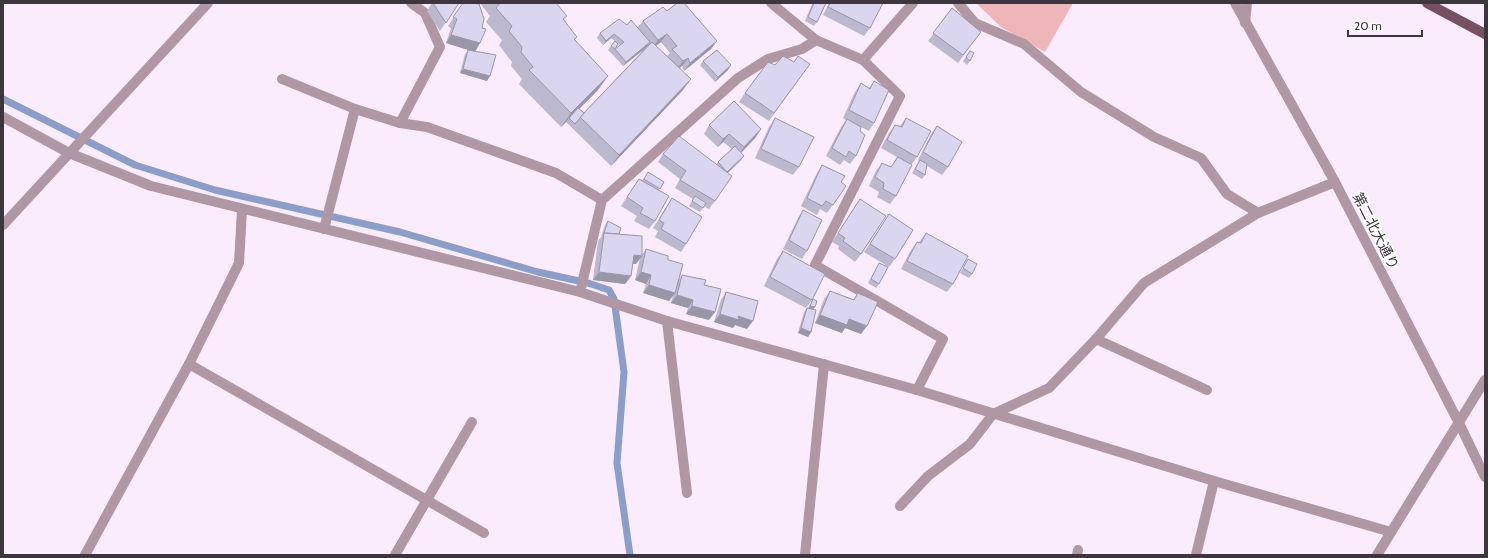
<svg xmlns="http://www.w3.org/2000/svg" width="1488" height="558" font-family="Cabin,'Noto Sans JP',sans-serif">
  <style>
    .green { fill: #eeb6b9 }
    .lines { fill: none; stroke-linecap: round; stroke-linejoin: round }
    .stream { stroke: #8a9ec9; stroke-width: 7 }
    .minor { stroke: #af98a3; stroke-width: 10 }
    .major { stroke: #765062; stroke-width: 10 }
    .wall { fill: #bcb8ce; fill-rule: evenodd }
    .shaded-wall { fill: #9996a8 }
    .building { fill: #dbd6f0; stroke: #9996a8 }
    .labels { text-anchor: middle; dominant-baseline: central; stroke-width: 4; stroke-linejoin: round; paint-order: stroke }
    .street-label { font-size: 14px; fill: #3e363f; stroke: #fff }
  </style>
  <rect width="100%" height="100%" fill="#faebfd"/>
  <path class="green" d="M976,3H1073L1045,52L1001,27Z"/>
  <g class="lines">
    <path class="stream" d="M3,99L135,165L215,190L400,232L538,272L588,283L609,290L614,299L624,372L617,463L630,555"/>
    <g class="minor">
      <path d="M771,3L816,40"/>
      <path d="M913,3L863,60L900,96L815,265L943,339L917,390"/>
      <path d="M958,3L975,23L1024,44L1081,92L1154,137L1201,158L1227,194L1258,213"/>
      <path d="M1235,3L1335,182L1459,423L1485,477"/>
      <path d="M1245,23L1247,3"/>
      <path d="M282,79L355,109"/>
      <path d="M3,117L69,153L151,186L580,292L667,321L917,390L1214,481L1391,532"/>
      <path d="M400,123L440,47L425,13L411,3"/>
      <path d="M3,225L208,3"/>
      <path d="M324,229L355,109L400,123L427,127L556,173L602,200"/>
      <path d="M580,292L602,200L738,78L768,59L802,49L816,40L863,60"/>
      <path d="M667,321L687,493"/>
      <path d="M1096,339L1207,390"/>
      <path d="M189,364L484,533"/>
      <path d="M900,506L928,476L970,444L993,414L1049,388L1096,339L1144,283L1258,213L1335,182"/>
      <path d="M85,555L189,364L239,263L242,210"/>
      <path d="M395,555L472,422"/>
      <path d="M805,555L824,364"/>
      <path d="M1077,555L1078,550"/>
      <path d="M1196,555L1214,481"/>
      <path d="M1377,555L1485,380"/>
    </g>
    <path class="major" d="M1427,3L1485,34"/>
  </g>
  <g class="wall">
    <path d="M432,3H459L440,31L427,11Z"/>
    <path d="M463,3L482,28L480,43L475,51L490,76L487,81L460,73L465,54L468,50L446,43L451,28L448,26Z"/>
    <path d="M480,3H556L575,40L598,90L579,109L584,113L649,44L647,47L623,66L612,54L608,50L615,41L611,38L603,45L597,38L600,33L627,25L637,28L643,21L667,11L717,41L711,49L684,71L682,66L680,68L683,90L611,166L566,122L561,127L519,84L522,79L511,66L512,62L499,45L502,40L486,22L490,16ZM661,42L670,53L667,56L656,46ZM617,43L620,45L615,49Z"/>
    <path d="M809,3H826L817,22L814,26L805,21L812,4Z"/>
    <path d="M829,3H883L870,28L864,36L823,15Z"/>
    <path d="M952,8L981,32L958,63L928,41Z"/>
    <path d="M970,51V61L967,65L963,61Z"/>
    <path d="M703,61L728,70L715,82L700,65Z"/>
    <path d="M794,62L810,64L769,121L739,102L745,93Z"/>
    <path d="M874,81V123L869,131L861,127L860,131L856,156L850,164L844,160L840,165L826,156L841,127L846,120L843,118L855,92L861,83L869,88Z"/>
    <path d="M775,118L799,167L793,175L755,158L769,127Z"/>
    <path d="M906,118L917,157L911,165L896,196L890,204L877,197L879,192L869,186L876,171L882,163L891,167L897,157L881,148L889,133L895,125L900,126Z"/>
    <path d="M709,125L756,137L741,153L744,156L741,160L728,173L715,201L709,209L704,206L700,212L689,206L693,199L675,188L680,179L658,162L663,154L716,164L732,149L723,142L718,147L704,134Z"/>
    <path d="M937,126L948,167L942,175L927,166L925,175L922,179L912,173L919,161L918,160L931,134Z"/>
    <path d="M822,165L846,186L827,213L820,209L817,215L801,206L817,173Z"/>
    <path d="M648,172L664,182L659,190L655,221L649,229L634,221L637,216L621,206L639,179L642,181Z"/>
    <path d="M672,198L686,244L681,252L655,237L658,231L653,228Z"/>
    <path d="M860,199L861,254L855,262L838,249L839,246L832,242Z"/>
    <path d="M803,210L807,251L802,259L783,249L798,218Z"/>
    <path d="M889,214L895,259L889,267L864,252Z"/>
    <path d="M608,221L619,234L642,255L646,249L668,260L679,279L682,275L704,285L709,320L686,314L688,308L671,303L673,295L669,301L643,293L646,284L635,280L640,258L636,264H633L631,276L625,284L593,280L598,241L601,237L605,225Z"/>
    <path d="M926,233L953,284L947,292L901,269L911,250L917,242H919Z"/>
    <path d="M783,251L812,300L806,308L764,286L777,259Z"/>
    <path d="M968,259L972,274L969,278L960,273Z"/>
    <path d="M879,263V284L876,288L868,283Z"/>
    <path d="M830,291L853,300L858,293L861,334L845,328L842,333L815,323L824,299Z"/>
    <path d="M726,292L747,329L735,325L733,328L714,322L721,300Z"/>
    <path d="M813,299V310L811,332L808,337L798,333L804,312L807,308H808Z"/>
  </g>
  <g class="shaded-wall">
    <path d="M614,34L611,38L603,45L606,41Z"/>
    <path d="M667,34L661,42L652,48L658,40Z"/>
    <path d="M451,35L480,43L475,52L446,43Z"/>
    <path d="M717,41L711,49L684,71L690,63Z"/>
    <path d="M650,42L647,47L623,66L626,62Z"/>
    <path d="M688,58L682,66L677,69L683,61Z"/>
    <path d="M731,65L728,70L715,82L718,77Z"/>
    <path d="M463,69L490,76L487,81L460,73Z"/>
    <path d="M608,76L598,90L569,119V118L566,122L561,127L571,113Z"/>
    <path d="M691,79L683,90L611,166L619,155Z"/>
    <path d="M761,129L756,137L738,156L744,147Z"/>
    <path d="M729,134L723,142L718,147L723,139Z"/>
    <path d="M744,156L741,160L724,176L727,172Z"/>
    <path d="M634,255L642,256L636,264L628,263Z"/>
    <path d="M599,272L631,276L625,284L593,280Z"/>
    <path d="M641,272L651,275L646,284L635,280Z"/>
    <path d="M649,285L675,293L669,301L643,293Z"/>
    <path d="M677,295L693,300L688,308L671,303Z"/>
    <path d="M692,306L715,312L709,320L686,314Z"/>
    <path d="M810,306L815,307L812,311L807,310Z"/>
    <path d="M720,314L738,316L753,321L747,329L735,325L733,328L714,322Z"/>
    <path d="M820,315L849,319L867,326L861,334L845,328L842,333L815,323Z"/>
    <path d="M801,328L811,332L808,337L798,333Z"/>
  </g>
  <g class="building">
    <path d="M433,3H459L446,23Z"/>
    <path d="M463,3H472L479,4L484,19L482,28L486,29L480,43L451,35L457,19L453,17Z"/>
    <path d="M500,3H556L567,16L563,19L577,37L574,39L608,76L571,113L529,70L533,67L521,52L522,47L509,31L512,26L496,8Z"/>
    <path d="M677,3H684L717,41L690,63L688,58L683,61L672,49L677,46L667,34L658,40L643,21L663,7L667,11Z"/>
    <path d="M814,3H826L817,22L808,17Z"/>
    <path d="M830,3H883L870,28L828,7Z"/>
    <path d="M952,8L981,32L963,55L933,33Z"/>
    <path d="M619,19L627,25L631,20L650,42L626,62L615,49L624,42L614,34L606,41L600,33Z"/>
    <path d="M615,41L618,44L615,49L611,46Z"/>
    <path d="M652,42L691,79L619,155L580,117Z"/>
    <path d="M468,50L496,55L490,76L463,69Z"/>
    <path d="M717,50L731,65L718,77L703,61Z"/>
    <path d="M970,51L974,53L970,61L966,57Z"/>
    <path d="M783,56L794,62L798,56L810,64L774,113L745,93L768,62L775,65Z"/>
    <path d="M874,81L889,90L874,123L849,110L861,83L870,89Z"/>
    <path d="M734,101L761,129L744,147L729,134L723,139L709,125Z"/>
    <path d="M578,108L584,113L575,124L569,118Z"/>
    <path d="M775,118L814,137L799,167L761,149Z"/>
    <path d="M906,118L931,131L917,157L887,140L895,125L902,127Z"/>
    <path d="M847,119L861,127L860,131L865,135L856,156L849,151L846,157L832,148Z"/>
    <path d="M937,126L962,142L948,167L923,152Z"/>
    <path d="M679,136L732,176L715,201L680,180L686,171L663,154Z"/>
    <path d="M735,146L744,156L727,172L718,162Z"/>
    <path d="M898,157L912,165L896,196L883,189L884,183L875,177L882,163L891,167Z"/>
    <path d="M920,160L927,164L925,175L915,169Z"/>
    <path d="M822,165L845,176L841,182L846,186L833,205L826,201L822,206L807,198Z"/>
    <path d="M648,172L664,182L660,189L644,179Z"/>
    <path d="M639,179L669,196L655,221L640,213L643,208L627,197Z"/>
    <path d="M695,196L706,203L703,208L692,201Z"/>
    <path d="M672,198L702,217L686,244L661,229L664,223L659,220Z"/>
    <path d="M860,199L886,216L861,254L843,241L845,238L838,233Z"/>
    <path d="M803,210L822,220L807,251L789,240Z"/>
    <path d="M889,214L913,230L895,259L870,244Z"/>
    <path d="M608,221L621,228L619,234L604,233Z"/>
    <path d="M604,233L642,236V256L634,255L631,276L599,272Z"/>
    <path d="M926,233L968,256L953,284L907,261L917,242L921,243Z"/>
    <path d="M646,249L668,256V260L683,264L675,293L649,285L651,275L641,272Z"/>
    <path d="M783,251L825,274L812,300L770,277Z"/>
    <path d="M968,259L977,264L972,274L963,268Z"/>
    <path d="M879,263L888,267L879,284L871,279Z"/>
    <path d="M682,275L706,280L704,285L721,289L715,312L692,306L693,300L677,295Z"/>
    <path d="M830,291L854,300L858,293L878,302L867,326L849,319L847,325L820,315Z"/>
    <path d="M726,292L758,301L753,321L738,316L739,320L720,314Z"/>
    <path d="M813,299L817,301L815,307L810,306Z"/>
    <path d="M807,308L816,310L811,332L801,328Z"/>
  </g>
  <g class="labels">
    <g class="street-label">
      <text transform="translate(1376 231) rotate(63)">第二北大通り</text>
    </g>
  </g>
  <rect width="1488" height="558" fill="none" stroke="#3e363f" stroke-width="8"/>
  <path d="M1348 30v6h74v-6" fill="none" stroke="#3e363f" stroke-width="2"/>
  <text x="1354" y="30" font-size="12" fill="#3e363f" stroke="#ffffff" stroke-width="3" paint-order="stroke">20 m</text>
</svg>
